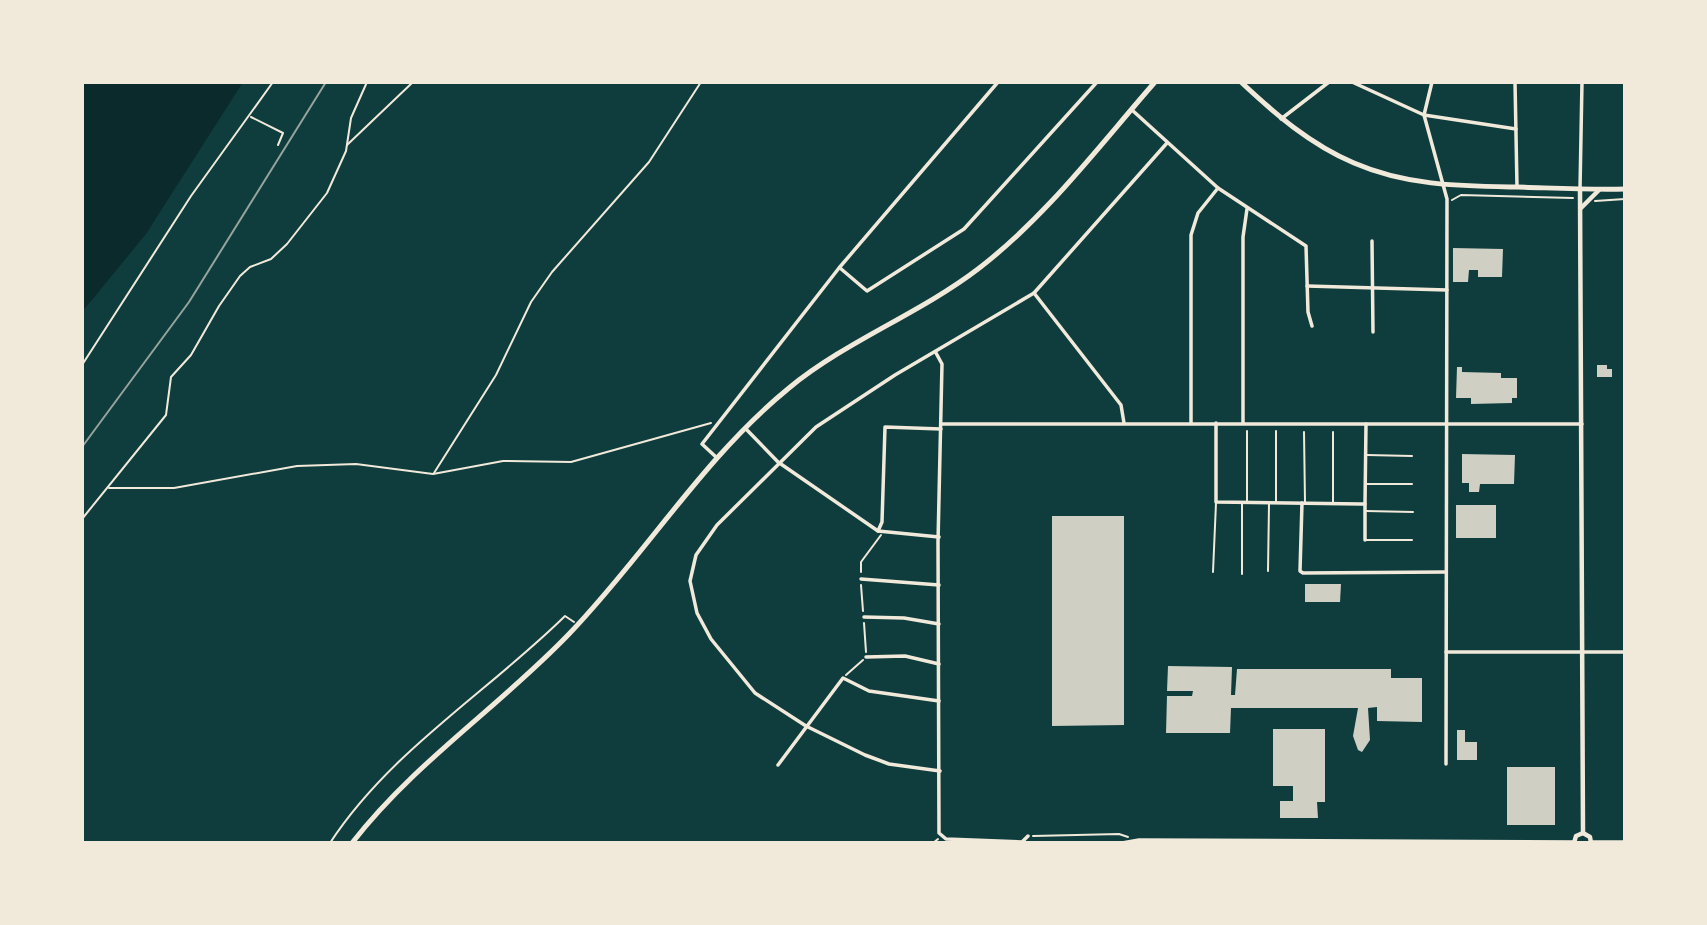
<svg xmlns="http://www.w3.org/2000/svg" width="1707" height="925" font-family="'Archivo Narrow',sans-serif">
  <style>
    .water { fill: #0a2a2b }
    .building { fill: #cfcfc3 }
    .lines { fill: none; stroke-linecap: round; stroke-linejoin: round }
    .path { stroke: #f1e9da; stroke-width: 2 }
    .service { stroke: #f1e9da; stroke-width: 2 }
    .minor { stroke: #f1e9da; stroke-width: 3.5 }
    .tertiary { stroke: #f1e9da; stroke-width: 4.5 }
    .secondary { stroke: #f1e9da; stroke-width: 5 }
    .rail { stroke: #97a49c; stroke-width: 2 }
  </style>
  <rect width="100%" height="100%" fill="#0f3d3e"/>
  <path class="water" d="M82,82H243L146,234L82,312Z"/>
  <g class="building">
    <path d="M1453,248L1503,249L1502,277H1478V270H1469L1468,282H1453Z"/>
    <path d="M1597,365H1607V369H1612V377H1597Z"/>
    <path d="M1457,367H1462V372L1501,373V378H1517V398H1512V403L1471,404V398H1456Z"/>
    <path d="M1462,454L1515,455L1514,484H1480L1479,492H1469V483H1462Z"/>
    <rect x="1456" y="505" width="40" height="33"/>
    <path d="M1052,516H1124V725L1052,726Z"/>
    <path d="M1305,584H1341L1340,602H1305Z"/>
    <path d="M1168,666L1232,667L1231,695H1235L1237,669H1391V678H1422V722L1377,721V707L1368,708L1370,740L1362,752L1358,750L1353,736L1358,708H1231L1230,733H1166L1167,696H1192L1193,691H1167Z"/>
    <path d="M1273,729H1325V802H1317L1318,818H1280V801H1293V786H1273Z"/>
    <path d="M1457,730H1465V742H1477V760H1457Z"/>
    <rect x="1507" y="767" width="48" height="58"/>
  </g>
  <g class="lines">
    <g class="path">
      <path d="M251,117L283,133L278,145"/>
      <path d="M347,145L413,82"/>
      <path d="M1452,200L1461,195L1573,198"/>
      <path d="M1595,201L1625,199"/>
      <path d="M82,365L191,196L273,82"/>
      <path d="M434,473L496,375L531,302L552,272L649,162L701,82"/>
      <path d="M109,488H174L297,466L356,464L433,474L503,461L571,462L711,423"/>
      <path d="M82,519L166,415L171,377L191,355L219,306L240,276L250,267L271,259L287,244L327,193L346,151L351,118L367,82"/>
      <path d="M861,572V562L881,535"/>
      <path d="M861,585L863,611"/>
      <path d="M864,623L866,652"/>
      <path d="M846,675L863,660"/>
      <path d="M1033,836L1119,834L1128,837"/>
      <path d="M914,842L916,843"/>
      <path d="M330,843C390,751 488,692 565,616L574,622"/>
      <path d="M933,843L938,839"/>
    </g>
    <g class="service">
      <path d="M1247,431V501"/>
      <path d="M1304,432L1305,502"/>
      <path d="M1333,432V502"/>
      <path d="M1367,455L1412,456"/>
      <path d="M1366,484H1412"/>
      <path d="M1276,502V431"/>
      <path d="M1366,511L1413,512"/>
      <path d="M1366,540H1412"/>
      <path d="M1268,571L1269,504"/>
      <path d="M1213,572L1216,503"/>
      <path d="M1242,574V503"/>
    </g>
    <g class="minor">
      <path d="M1352,82L1424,115L1516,129"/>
      <path d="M1432,82L1424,115L1447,199L1446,764"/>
      <path d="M1515,82L1517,187"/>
      <path d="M1132,110L1218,188L1306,246L1308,312L1312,326"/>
      <path d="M1281,119L1329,82"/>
      <path d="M1580,189L1582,82"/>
      <path d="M1372,241L1373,332"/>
      <path d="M840,268L867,291L964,229L1097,82"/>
      <path d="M1307,286L1447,290"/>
      <path d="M1034,293L1121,405L1124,423"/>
      <path d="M936,353L942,364L938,542L939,833L946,839L1022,842L1028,836"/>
      <path d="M1191,423V235L1198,213L1218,188"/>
      <path d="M1216,423V502L1361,504H1365L1366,424"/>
      <path d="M1243,423V237L1247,209"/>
      <path d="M941,424H1582"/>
      <path d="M746,429L778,462L878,531L939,537"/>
      <path d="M716,457L702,444L839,268L998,82"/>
      <path d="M1302,503L1300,571L1303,573L1446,572"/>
      <path d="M878,531L882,522L885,427L941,429"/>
      <path d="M1365,540V504"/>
      <path d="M861,579L939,585"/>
      <path d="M864,617L904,618L939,624"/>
      <path d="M1446,652H1625"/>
      <path d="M866,657L905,656L939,664"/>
      <path d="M778,765L843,678L869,691L939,701"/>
      <path d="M940,771L889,764L865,755L806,726L755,693L711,639L697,613L690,581L696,555L717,525L816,427L895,375L1034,293L1167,143"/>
      <path d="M1592,842H1625"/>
      <path d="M1122,843L1139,840L1574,842"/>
    </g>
    <g class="tertiary">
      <path d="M1580,189L1583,833"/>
      <path d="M1581,208L1599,190"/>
      <path d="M1583,833L1590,837L1591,843"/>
      <path d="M1574,843L1576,836L1583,833"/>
    </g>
    <g class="secondary">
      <path d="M1241,82C1275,114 1310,144 1354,163C1407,186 1461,186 1517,187C1553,188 1589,190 1625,189"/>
      <path d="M352,843C415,762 499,707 569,634C646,554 703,458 789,388C846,341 919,314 978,269C1046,217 1099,146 1155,82"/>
    </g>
    <path class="rail" d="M82,447L189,302L326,82"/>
  </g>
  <rect width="1707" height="925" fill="none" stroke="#f1e9da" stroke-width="168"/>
</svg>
